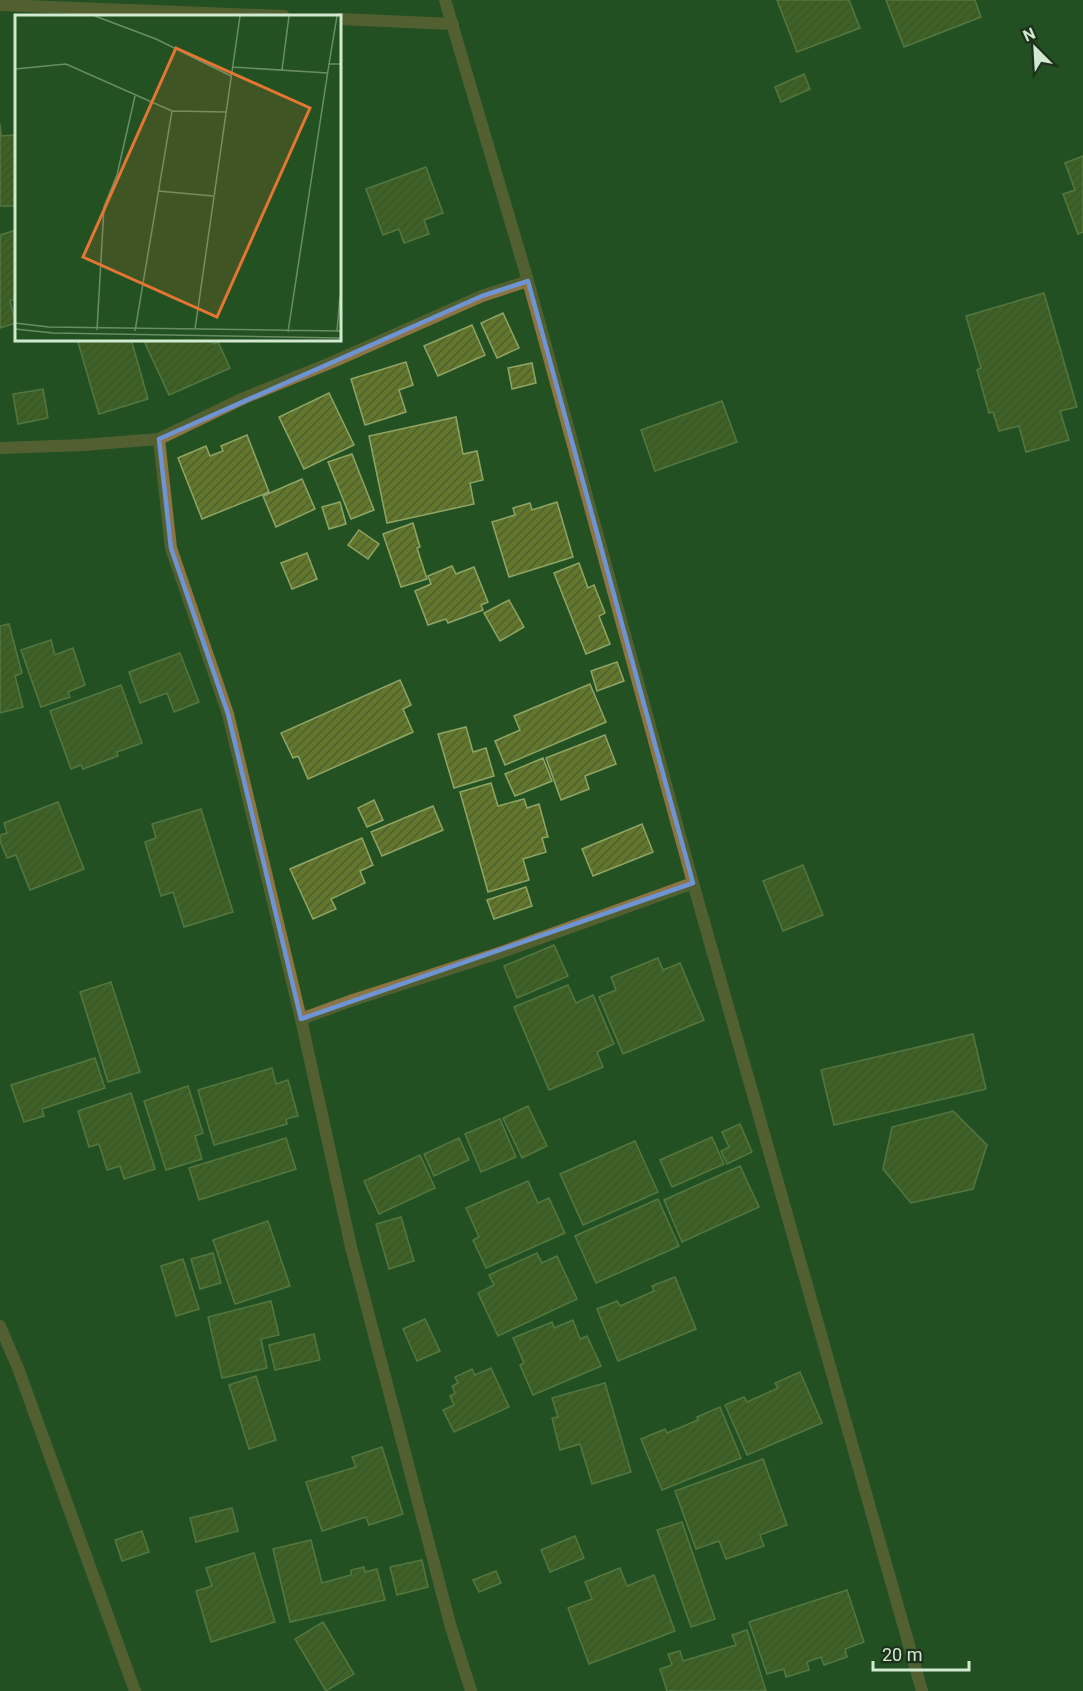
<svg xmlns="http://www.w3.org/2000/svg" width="1083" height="1691" font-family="Roboto,sans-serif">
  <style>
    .building { fill: url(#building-hatch); stroke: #90a565; stroke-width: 1.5 }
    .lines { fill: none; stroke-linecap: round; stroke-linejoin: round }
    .minor { stroke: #8d7443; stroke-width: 12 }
    .marked { fill: none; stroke: #6e94d4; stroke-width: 4.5; stroke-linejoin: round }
    .inset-road { fill: none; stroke: #698e67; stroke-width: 1.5 }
    .view { fill: #e37633; fill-opacity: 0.15; stroke: #e37633; stroke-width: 3 }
    .inset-edge { fill: none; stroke: #d1eacf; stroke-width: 3 }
  </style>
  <defs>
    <pattern id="building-hatch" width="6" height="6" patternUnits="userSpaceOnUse" patternTransform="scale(1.5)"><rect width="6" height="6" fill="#62772c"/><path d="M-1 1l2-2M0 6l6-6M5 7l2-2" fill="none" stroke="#505e35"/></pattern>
  </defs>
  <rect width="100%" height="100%" fill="#235122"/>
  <g class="building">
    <path d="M777,0H849L860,28L797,52Z"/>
    <path d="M886,0H975L981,17L904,47Z"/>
    <path d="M804,74L810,89L781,102L775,87Z"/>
    <path d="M0,124L1,136L16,135V206H0Z"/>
    <path d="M1083,156V232L1078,234L1063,194L1075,190L1065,163Z"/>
    <path d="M426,167L443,213L424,220L429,234L404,243L399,229L383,235L366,189Z"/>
    <path d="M16,230V299L10,301L16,323L0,328V235Z"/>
    <path d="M1044,293L1077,407L1060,411L1069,440L1026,452L1019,426L999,431L993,412L989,413L977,370L981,368L966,316Z"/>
    <path d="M503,313L519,348L497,358L481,323Z"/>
    <path d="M472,325L485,355L438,376L424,346Z"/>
    <path d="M77,339H131L148,399L99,414Z"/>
    <path d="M143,339H211L213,344L218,342L230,368L169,395Z"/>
    <path d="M406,362L413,385L399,390L406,412L365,425L351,379Z"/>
    <path d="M532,363L536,383L512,389L508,368Z"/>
    <path d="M43,389L48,418L18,424L13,394Z"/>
    <path d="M329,393L354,445L304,469L279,417Z"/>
    <path d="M722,401L737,442L655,471L641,430Z"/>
    <path d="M456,417L463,454L477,451L483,480L470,483L474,504L387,523L369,436Z"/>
    <path d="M247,435L269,492L202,519L178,458L206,446L210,456L223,451L221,446Z"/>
    <path d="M352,454L374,510L351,519L328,462Z"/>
    <path d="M302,479L315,509L276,527L263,496Z"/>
    <path d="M340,502L346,524L329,529L322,507Z"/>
    <path d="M557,502L573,557L509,577L492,522L515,515L513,508L530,503L532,510Z"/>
    <path d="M413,523L420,547L417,548L427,579L401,587L383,534Z"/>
    <path d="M359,530L379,544L368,559L348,545Z"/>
    <path d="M307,553L317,579L292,589L281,563Z"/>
    <path d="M579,563L588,588L594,585L605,613L599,616L610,644L586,654L554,573Z"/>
    <path d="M452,566L456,574L474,567L488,602L481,605L483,610L448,623L446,619L428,625L415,591L431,584L428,576Z"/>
    <path d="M509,600L524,627L500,641L484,613Z"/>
    <path d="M9,624L22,673L15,676L23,707L0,713V626Z"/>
    <path d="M51,640L55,655L73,648L85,685L68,692L70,697L41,707L21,650Z"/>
    <path d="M180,653L199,702L174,712L167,693L140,703L129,672Z"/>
    <path d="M617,662L624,681L597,691L591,671Z"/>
    <path d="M400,680L411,705L403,709L413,732L308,779L298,756L293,758L281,733Z"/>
    <path d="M590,684L606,722L505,765L495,741L520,730L514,716Z"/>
    <path d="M121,685L142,743L117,752L118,756L83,769L81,765L71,769L50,711Z"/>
    <path d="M466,727L473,752L486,748L494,776L454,788L438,734Z"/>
    <path d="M605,735L616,764L585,776L589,789L561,800L546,758Z"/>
    <path d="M543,758L552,781L515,796L505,774Z"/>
    <path d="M491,783L498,806L524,799L527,808L539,804L548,837L542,838L546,852L523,859L529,880L488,892L460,792Z"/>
    <path d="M374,800L383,820L367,827L358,808Z"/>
    <path d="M58,802L84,869L30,890L16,855L7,858L0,841V835L7,833L4,823Z"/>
    <path d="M433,806L443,830L382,856L371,832Z"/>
    <path d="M201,809L233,912L184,927L173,892L161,896L145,842L156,838L152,824Z"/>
    <path d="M642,824L653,852L593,876L582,849Z"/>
    <path d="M362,838L373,865L360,871L365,883L331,899L336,909L313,919L290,869Z"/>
    <path d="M803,865L823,915L783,931L763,881Z"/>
    <path d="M526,887L532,906L494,919L487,900Z"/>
    <path d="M554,945L568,976L517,998L504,966Z"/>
    <path d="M658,958L663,970L680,963L704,1020L623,1054L599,997L616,990L611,977Z"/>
    <path d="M111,982L140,1072L108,1082L80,992Z"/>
    <path d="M568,985L576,1003L593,995L614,1044L597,1052L603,1067L549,1090L514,1007Z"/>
    <path d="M973,1034L986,1089L834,1125L821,1070Z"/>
    <path d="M95,1058L105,1088L42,1109L44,1116L24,1122L11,1085Z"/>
    <path d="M272,1068L276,1084L288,1080L298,1116L286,1119L287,1124L214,1145L198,1090Z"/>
    <path d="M188,1086L203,1133L195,1136L202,1159L166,1170L144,1101Z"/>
    <path d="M131,1093L155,1169L124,1179L120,1166L107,1170L99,1144L89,1147L78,1111Z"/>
    <path d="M528,1106L547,1146L522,1158L503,1118Z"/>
    <path d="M953,1111L987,1145L973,1189L911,1203L883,1169L892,1127Z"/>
    <path d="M500,1119L516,1157L481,1172L465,1134Z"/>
    <path d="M740,1124L752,1152L727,1164L721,1151L729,1147L722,1132Z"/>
    <path d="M712,1137L724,1164L672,1187L660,1160Z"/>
    <path d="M286,1138L296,1169L199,1200L189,1168Z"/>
    <path d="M459,1138L469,1160L434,1176L424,1154Z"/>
    <path d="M635,1141L658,1192L583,1225L560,1174Z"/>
    <path d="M420,1155L435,1188L379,1214L364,1181Z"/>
    <path d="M740,1166L759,1207L682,1242L664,1200Z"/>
    <path d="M528,1181L538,1203L549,1198L565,1233L486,1268L473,1240L479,1237L466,1208Z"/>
    <path d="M658,1199L679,1246L596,1283L575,1236Z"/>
    <path d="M401,1217L414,1261L389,1269L376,1224Z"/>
    <path d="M268,1221L290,1286L235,1304L213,1240Z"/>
    <path d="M213,1253L221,1283L200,1289L191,1259Z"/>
    <path d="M537,1253L542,1263L557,1256L577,1299L498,1336L478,1293L494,1285L489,1275Z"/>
    <path d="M183,1259L199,1309L176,1316L161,1266Z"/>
    <path d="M675,1277L696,1329L618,1361L597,1309L617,1301L620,1306L654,1291L652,1286Z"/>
    <path d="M271,1301L279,1335L261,1339L267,1368L222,1378L208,1317Z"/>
    <path d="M425,1319L440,1351L417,1361L403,1329Z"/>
    <path d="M573,1320L580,1339L587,1336L601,1366L533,1395L520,1365L524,1363L513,1338L552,1322L554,1328Z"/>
    <path d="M314,1334L320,1360L275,1370L269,1345Z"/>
    <path d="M491,1368L509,1407L454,1432L443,1410L454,1405L450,1396L455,1393L452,1386L458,1383L455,1377L472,1369L475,1375Z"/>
    <path d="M800,1372L822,1423L747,1455L725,1405L744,1397L747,1402L778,1388L775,1383Z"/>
    <path d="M256,1376L276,1440L249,1449L229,1385Z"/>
    <path d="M605,1383L631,1472L592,1484L580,1444L560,1450L552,1418L558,1417L552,1398Z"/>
    <path d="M720,1407L741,1458L662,1490L641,1439L665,1429L667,1433L698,1420L697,1417Z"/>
    <path d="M382,1447L403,1514L369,1525L366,1517L322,1531L306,1482L356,1467L352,1457Z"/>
    <path d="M763,1459L787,1525L760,1535L764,1546L726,1559L719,1541L696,1549L675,1491Z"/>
    <path d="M232,1508L238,1531L196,1542L190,1518Z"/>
    <path d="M682,1522L715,1619L691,1627L657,1530Z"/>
    <path d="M142,1531L149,1552L122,1561L115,1540Z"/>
    <path d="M575,1536L584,1558L550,1572L541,1550Z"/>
    <path d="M311,1540L322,1583L351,1575V1570L364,1567L365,1572L377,1569L385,1600L290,1622L273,1549Z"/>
    <path d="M254,1553L275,1622L211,1642L196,1591L212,1586L206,1568Z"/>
    <path d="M422,1560L428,1587L397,1595L390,1567Z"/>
    <path d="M620,1568L627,1586L654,1575L675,1631L589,1664L568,1608L592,1599L585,1582Z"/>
    <path d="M496,1571L501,1583L479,1592L473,1580Z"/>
    <path d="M847,1590L864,1642L845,1649L847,1657L824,1665L821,1657L807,1662L809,1670L786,1677L784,1669L767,1674L749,1622Z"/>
    <path d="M323,1622L354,1674L326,1691L295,1639Z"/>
    <path d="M747,1630L766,1691H667L660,1669L672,1665L668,1654L680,1651L683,1661L736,1645L732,1635Z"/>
  </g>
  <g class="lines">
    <g class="minor">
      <path d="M445,0L528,281L693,883L922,1691"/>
      <path d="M0,5L284,16"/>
      <path d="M339,19L453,24"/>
      <path d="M159,439L171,548L228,714L301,1019L351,1247L450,1624L471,1691"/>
      <path d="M0,448L83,445L159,439L244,398L335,361L482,296L528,281"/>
      <path d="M301,1019L353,1000L499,953L693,883"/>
      <path d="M0,1326L18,1368L135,1691"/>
    </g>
  </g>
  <path d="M0 0H1083V1691H0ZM528,281L693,883L301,1019L228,714L171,548L159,439L482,296Z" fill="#235122" fill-opacity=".55" fill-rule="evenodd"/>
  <path class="marked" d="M528,281L693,883L301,1019L228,714L171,548L159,439L482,296Z"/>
  <g transform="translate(15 15)">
    <rect width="326" height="326" fill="#235122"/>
    <path class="inset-road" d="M80,1L141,24L216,61M322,1L314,49H326M217,52L313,58M0,54L51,49L157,96L211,97M267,55L274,1M143,176L198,181M0,308L34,312L326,316M0,314L38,318L326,323M180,314L225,1M82,315L89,192L102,160L120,81M120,316L157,96M322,316L325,282M273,317L314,49"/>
    <path class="view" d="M161,33L295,93L202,302L68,242Z"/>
    <rect width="326" height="326" class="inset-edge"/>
  </g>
  <g transform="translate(1035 48) rotate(336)" stroke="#1d311c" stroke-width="4.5" paint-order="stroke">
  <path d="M0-4.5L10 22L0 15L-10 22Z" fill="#d1eacf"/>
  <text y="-9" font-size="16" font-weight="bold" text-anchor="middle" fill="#d1eacf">N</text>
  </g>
  <path d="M873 1661v9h96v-9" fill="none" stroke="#d1eacf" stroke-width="3"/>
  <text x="882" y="1661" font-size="18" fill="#d1eacf" stroke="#1d311c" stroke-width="4.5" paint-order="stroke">20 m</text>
</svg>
